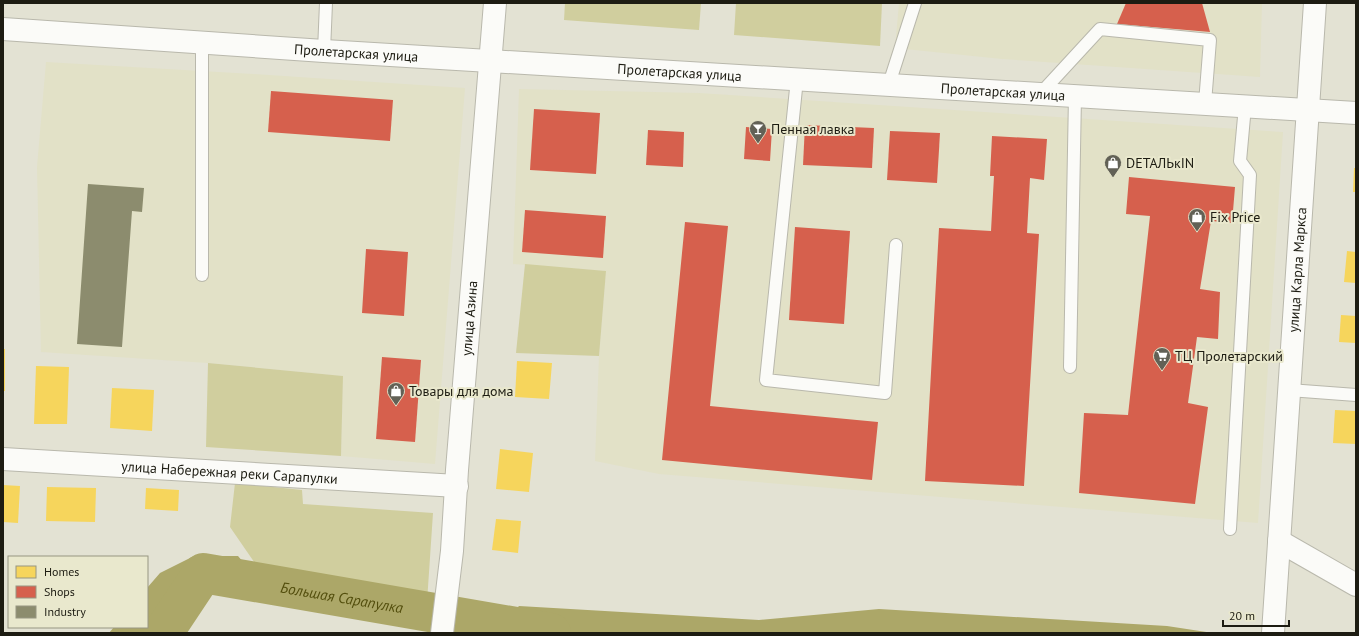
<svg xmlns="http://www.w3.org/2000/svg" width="1359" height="636" font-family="'PT Sans',sans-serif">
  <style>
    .built { fill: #e2e1c7 }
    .green { fill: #d0ce9e }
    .water { fill: #aca768 }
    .homes { fill: #f6d55c }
    .shops { fill: #d6604d }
    .industry { fill: #8c8c6e }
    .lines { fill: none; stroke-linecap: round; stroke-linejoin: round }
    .river { stroke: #aca768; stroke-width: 40 }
    .service-casing { stroke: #b9b8ac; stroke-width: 14 }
    .minor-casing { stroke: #b9b8ac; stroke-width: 24 }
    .secondary-casing { stroke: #b9b8ac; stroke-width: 24 }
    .service { stroke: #fbfbf8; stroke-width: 12 }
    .minor { stroke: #fbfbf8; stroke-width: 22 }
    .secondary { stroke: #fbfbf8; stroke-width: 22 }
    .labels { text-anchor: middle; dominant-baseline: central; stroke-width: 4; stroke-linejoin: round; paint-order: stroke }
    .street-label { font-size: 14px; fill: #1d1c12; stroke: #e9e8cd }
    .poi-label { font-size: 14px; fill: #1d1c12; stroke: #e9e8cd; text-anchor: start }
    .water-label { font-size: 15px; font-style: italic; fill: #534e0d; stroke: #e9e8cd }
  </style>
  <rect width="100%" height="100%" fill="#e3e2d3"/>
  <g class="built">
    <path d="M899,3H1262L1260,77L1002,59L895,48Z"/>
    <path d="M46,62L253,74L465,88L435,464L341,456L343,376L208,363L41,352L37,167Z"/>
    <path d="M519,89L699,93L1283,132L1258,523L659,474L595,461L599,356L606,271L513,264Z"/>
  </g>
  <g class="green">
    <path d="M565,3H701L699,30L564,20Z"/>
    <path d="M736,3H882L880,46L734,35Z"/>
    <path d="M525,264L606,271L599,356L516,353Z"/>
    <path d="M208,363L343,376L341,456L206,447Z"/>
    <path d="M235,483L302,490L303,504L433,513L427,602L263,575L230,527Z"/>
  </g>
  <g class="water">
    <path d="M194,556H238L255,576L249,592L213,584L185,603L171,633H109L114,627H147V588L160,573Z"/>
    <path d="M519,606L759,620L879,609L1167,626L1213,633H492Z"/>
  </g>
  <g class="homes">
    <path d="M1354,168H1356V192H1353Z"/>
    <path d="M1347,251L1356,252V283L1344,282Z"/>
    <path d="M1341,315L1356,316V343L1339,342Z"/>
    <rect x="3" y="349" width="2" height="42"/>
    <path d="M517,361L552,363L549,399L515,397Z"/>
    <path d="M36,366L69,367L67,424H34Z"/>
    <path d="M112,388L154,390L152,431L110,428Z"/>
    <path d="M1335,410L1356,411V444L1333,443Z"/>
    <path d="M500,449L533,453L529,492L496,489Z"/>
    <path d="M3,485L20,486L18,523L3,522Z"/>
    <path d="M47,487L96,488L95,522L46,521Z"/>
    <path d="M146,488L179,490L178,511L145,509Z"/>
    <path d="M496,519L521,521L518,553L492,550Z"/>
  </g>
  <g class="shops">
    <path d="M1126,3H1202L1210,32L1117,24Z"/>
    <path d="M271,91L393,100L390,141L268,132Z"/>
    <path d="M534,109L600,113L596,174L530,170Z"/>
    <path d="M805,125L874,128L872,168L803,165Z"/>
    <path d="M746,127L772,129L770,161L744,159Z"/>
    <path d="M648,130L684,132L683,167L646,165Z"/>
    <path d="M890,131L940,133L937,183L887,180Z"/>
    <path d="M992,136L1047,139L1044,180L1030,178L1027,233L1039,234L1024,486L925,481L939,228L991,231L994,176H990Z"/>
    <path d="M1129,177L1235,187L1232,223L1211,221L1200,289L1220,292L1218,339L1197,337L1188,403L1208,407L1195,504L1079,493L1084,413L1128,415L1150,216L1126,214Z"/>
    <path d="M525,210L606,216L603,258L522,252Z"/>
    <path d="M685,222L728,226L710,406L878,422L872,480L662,460Z"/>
    <path d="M795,227L850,231L844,324L789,320Z"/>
    <path d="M366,249L408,252L404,316L362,313Z"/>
    <path d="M382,357L421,360L415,442L376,439Z"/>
  </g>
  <path class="industry" d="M88,184L144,188L142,212L132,211L122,347L77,344Z"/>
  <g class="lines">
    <path class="river" id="s1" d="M163,633L203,573L551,633"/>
    <defs>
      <g id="service">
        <path d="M202,43V275"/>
        <path d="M324,51L326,3"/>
        <path d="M797,79L766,380L885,393L896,245"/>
        <path d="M889,84L915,3"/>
        <path d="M1041,93L1100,29L1210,40L1205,103"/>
        <path d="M1070,367L1075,96"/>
        <path d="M1289,390L1356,395"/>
        <path d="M1230,529L1250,175L1240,161L1245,106"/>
      </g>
      <g id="minor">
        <path id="s2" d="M3,29L324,51L1356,113"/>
        <path id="s3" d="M3,459L457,486"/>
        <path d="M1279,541L1356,585"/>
      </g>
      <g id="secondary">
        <path id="s4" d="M442,633L452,551L457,470L495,3"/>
        <path id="s5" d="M1273,633L1315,3"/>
      </g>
    </defs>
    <use href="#service" class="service-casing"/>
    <use href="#minor" class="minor-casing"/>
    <use href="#secondary" class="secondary-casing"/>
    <use href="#service" class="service"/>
    <use href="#minor" class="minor"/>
    <use href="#secondary" class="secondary"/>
  </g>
  <defs>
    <symbol id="bar-pin" viewBox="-11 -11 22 30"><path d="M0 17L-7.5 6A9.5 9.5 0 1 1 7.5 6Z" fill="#626156" stroke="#e9e8cd"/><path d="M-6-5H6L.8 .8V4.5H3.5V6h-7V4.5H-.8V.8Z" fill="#fff"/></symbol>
    <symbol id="shop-pin" viewBox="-11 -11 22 30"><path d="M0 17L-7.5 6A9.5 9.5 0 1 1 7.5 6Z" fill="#626156" stroke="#e9e8cd"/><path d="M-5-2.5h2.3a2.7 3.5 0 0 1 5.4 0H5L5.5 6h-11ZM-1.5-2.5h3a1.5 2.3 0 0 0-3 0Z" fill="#fff"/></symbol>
    <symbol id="supermarket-pin" viewBox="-11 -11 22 30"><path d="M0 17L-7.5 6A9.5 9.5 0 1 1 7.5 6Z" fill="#626156" stroke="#e9e8cd"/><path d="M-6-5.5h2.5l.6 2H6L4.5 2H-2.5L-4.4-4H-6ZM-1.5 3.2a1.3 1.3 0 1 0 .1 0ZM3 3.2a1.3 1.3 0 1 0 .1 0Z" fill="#fff"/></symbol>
  </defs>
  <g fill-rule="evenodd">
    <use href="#bar-pin" x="748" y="119" width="20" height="27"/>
    <use href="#shop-pin" x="1103" y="153" width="20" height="27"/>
    <use href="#shop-pin" x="1187" y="207" width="20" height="27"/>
    <use href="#supermarket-pin" x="1152" y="346" width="20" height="27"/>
    <use href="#shop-pin" x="386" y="381" width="20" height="27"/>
  </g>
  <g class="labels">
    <g class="street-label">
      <text stroke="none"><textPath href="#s2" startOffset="354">Пролетарская улица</textPath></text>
      <text stroke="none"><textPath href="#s2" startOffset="678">Пролетарская улица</textPath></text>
      <text stroke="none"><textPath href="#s2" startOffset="1002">Пролетарская улица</textPath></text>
      <text stroke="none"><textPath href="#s5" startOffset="364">улица Карла Маркса</textPath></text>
      <text stroke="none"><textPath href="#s4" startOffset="316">улица Азина</textPath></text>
      <text stroke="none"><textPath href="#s3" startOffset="227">улица Набережная реки Сарапулки</textPath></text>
    </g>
    <g class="poi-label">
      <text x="771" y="129">Пенная лавка</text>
      <text x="1126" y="163">DЕТАЛЬкIN</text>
      <text x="1210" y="217">Fix Price</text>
      <text x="1175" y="356">ТЦ Пролетарский</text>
      <text x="409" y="391">Товары для дома</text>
    </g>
    <g class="water-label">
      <text stroke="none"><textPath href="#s1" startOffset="213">Большая Сарапулка</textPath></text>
    </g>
  </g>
  <rect width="1359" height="636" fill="none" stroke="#1d1c12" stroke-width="8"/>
  <rect x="8" y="556" width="140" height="72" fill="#e9e8cd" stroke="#979682"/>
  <rect x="16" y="566" width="20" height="12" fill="#f6d55c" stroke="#979682"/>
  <text x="44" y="576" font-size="12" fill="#1d1c12">Homes</text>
  <rect x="16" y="586" width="20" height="12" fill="#d6604d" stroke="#979682"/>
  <text x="44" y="596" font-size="12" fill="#1d1c12">Shops</text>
  <rect x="16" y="606" width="20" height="12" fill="#8c8c6e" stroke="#979682"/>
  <text x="44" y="616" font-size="12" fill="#1d1c12">Industry</text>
  <path d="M1223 620v6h66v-6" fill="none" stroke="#1d1c12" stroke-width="2"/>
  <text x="1229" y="620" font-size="12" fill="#1d1c12" stroke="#e9e8cd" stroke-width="3" paint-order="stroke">20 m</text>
</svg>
